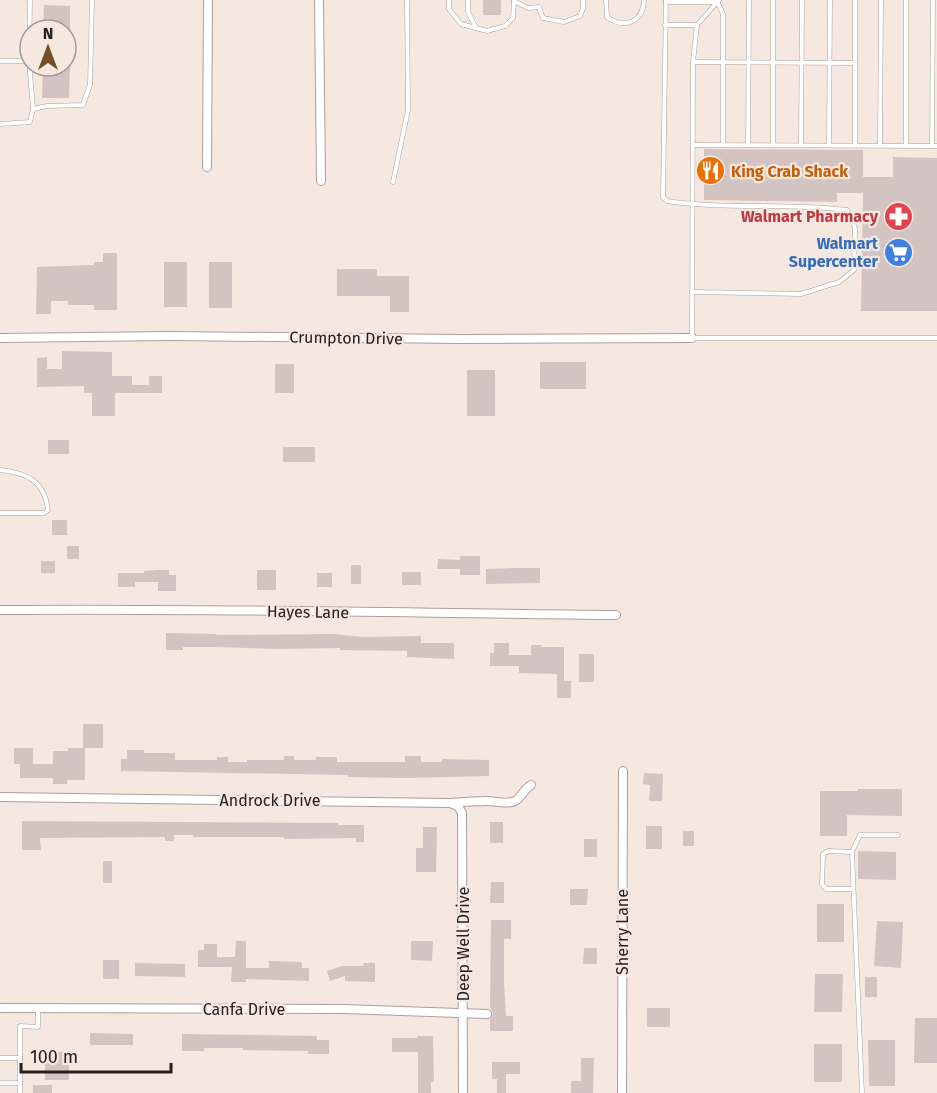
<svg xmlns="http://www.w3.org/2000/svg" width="937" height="1093" font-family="'Fira Sans',sans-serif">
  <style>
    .building { fill: #d3c4c1 }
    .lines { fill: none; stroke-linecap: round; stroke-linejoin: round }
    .service-casing { stroke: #ac9f99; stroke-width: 5 }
    .minor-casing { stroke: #ac9f99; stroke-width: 10 }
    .service { stroke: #fff; stroke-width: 4 }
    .minor { stroke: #fff; stroke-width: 8 }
    .labels { text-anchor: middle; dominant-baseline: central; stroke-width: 4.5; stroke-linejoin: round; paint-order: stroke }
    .food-label { font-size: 16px; font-weight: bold; fill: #c56008; stroke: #f5e8e1; text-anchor: start }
    .health-label { font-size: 16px; font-weight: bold; fill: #be3a42; stroke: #f5e8e1; text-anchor: end }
    .shop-label { font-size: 16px; font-weight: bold; fill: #366cbe; stroke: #f5e8e1; text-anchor: end }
    .street-label { font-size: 16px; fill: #25201d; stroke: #f5e8e1 }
  </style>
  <rect width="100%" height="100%" fill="#f5e8e1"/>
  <g class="building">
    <rect x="483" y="0" width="18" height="15"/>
    <path d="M44,5L70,6V30H43Z"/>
    <path d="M43,66H70L69,98H42Z"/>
    <path d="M704,149L863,150V177H893V157L937,158V311H861L863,193H837V202L704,200Z"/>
    <path d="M103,253H117V310H94V305H68V301H51V314H36L37,267L94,265V262H103Z"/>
    <rect x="164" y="262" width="23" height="45"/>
    <rect x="209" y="262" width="23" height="46"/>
    <path d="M337,269H377V276H409V312H390V296H337Z"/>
    <path d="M62,351L112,352V376H132V385H149V376H162V393H115V416H92V393H84V386L37,387V358L47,357V369H62Z"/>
    <rect x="540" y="362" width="46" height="27"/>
    <rect x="275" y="364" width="19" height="29"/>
    <rect x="467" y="370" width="28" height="46"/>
    <rect x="48" y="440" width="21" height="14"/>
    <rect x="283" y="447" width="32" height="15"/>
    <rect x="52" y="520" width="15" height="15"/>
    <rect x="67" y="546" width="12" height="13"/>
    <path d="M460,556H480V575H460V569H437L438,559L460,560Z"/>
    <rect x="41" y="561" width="14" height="12"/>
    <rect x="351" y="565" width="10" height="19"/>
    <path d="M514,568H540V583L486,584V569Z"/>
    <path d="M158,570H169V575H176V591H158V582H135V587H118V573H144V571Z"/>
    <rect x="257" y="570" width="19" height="20"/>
    <rect x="402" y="572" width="19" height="13"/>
    <rect x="317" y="573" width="15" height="14"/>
    <path d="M166,633L216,634V635L333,634L363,637L421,636V643H454V659L407,657V651L340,650V648L279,649L216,647H183V650H166Z"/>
    <path d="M494,643H509V655H531V645H541V647H564V681H571V698H557V674L519,673V666H490V653H494Z"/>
    <rect x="579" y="654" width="15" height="28"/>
    <rect x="83" y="724" width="20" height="24"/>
    <path d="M14,748H33V764H53V751H68V748H85V780H67V784H53V778H20V764H14Z"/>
    <path d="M127,750H144V753H175V760H217V757H228V762H247V760H284V756H294V760H316V757H337V762H405V756H421V762H442V759L489,760V776L405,778L348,777V775L121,771V759H127Z"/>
    <path d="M644,773L663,774L662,801H649L650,785L643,784Z"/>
    <path d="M858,789H902V816L847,815V836H820V791H858Z"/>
    <path d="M22,821L338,823V825H364V842H356V838L284,839V837H193V835H174V841H165V837L40,838L41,850H22Z"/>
    <rect x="490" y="822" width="13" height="21"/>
    <rect x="646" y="826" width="16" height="23"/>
    <path d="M423,827H437L436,872H416V848H423Z"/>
    <rect x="683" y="831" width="11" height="15"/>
    <rect x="584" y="839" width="13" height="18"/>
    <path d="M858,851L896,852V880L858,879Z"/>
    <rect x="103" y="861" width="9" height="22"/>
    <path d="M491,882H504V903H490Z"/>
    <path d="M570,889H588L587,905H570Z"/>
    <rect x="817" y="904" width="27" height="38"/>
    <path d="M491,920H511V939H504V983L506,1016H513V1031H490V1019L493,1014L490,1007Z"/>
    <path d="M877,921L903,922L901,968L874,966Z"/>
    <path d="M236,941H246V968H269V961L302,962V968H309V981L246,979V982H231L232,967H198V950H204V944H217V957H235Z"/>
    <path d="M411,941H433L432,961L411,960Z"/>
    <path d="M584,948H597V964H583Z"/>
    <rect x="103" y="960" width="16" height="19"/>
    <path d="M135,963L185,964V977L135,976Z"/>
    <path d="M364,963H375V982L345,981V976L330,981L327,971L342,966H363Z"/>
    <path d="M815,974H843L842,1012H814Z"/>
    <rect x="865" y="977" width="12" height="20"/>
    <rect x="647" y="1008" width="23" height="19"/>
    <path d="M915,1018H937V1063H914Z"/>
    <path d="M90,1033L133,1034V1045H90Z"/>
    <path d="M182,1034L317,1036V1040H329V1054H308V1051L243,1050V1048H204V1051H182Z"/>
    <path d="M417,1036H433L434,1082H431V1093H418V1052H392V1038H417Z"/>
    <path d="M868,1040H895V1086H869Z"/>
    <rect x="814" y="1044" width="28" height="38"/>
    <rect x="45" y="1052" width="24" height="28"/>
    <path d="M581,1058H594L593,1093H571V1081H581Z"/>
    <path d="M492,1062H520V1074H506V1093H497V1079H492Z"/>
    <rect x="33" y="1085" width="19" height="8"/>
  </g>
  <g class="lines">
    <defs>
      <g id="service">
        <path d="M449,0V9L461,24L487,31L505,26L513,18L514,0"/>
        <path d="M468,0V12L476,28"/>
        <path d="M606,0L607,17C624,29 643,23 644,0"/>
        <path d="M666,0L663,197L667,201C727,210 787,202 847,210L855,228L854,270L839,282L801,294L692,292"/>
        <path d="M719,0L697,25L693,62L692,338H937"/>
        <path d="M773,0V145"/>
        <path d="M906,0V145"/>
        <path d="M514,1L528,8L539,7L543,18L564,22L580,16L583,9V0"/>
        <path d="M717,1L723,14V145"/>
        <path d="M666,2H717"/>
        <path d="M665,25H697"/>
        <path d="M0,61H29L30,0"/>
        <path d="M29,61L33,109"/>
        <path d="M693,62L855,63"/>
        <path d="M0,124L30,122L33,109L47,106L83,105L90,85L92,0"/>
        <path d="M693,145L937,146"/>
        <path d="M748,145L749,0"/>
        <path d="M801,145L802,0"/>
        <path d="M829,145L830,0"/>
        <path d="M855,145V0"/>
        <path d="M880,145L881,0"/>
        <path d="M932,146L933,0"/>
        <path d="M393,182L408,110L407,0"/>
        <path d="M0,470C27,473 44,480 48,510L44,513H0"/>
        <path d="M852,852L828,851L823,854L822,884L826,889H853"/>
        <path d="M0,1058H20"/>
        <path d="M0,1083H20"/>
        <path d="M20,1093V1026L38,1027V1009"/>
        <path d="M862,1093L852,852L860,835H898"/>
      </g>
      <g id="minor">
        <path d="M319,0L321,181"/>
        <path d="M207,167L208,0"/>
        <path d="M0,338L170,336L461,339L692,338"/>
        <path d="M0,610C205,608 411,613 616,615"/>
        <path d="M0,797L449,803C462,802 475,801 487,801C496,801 507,805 515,801C522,797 524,789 531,785"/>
        <path d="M450,803L458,806L462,813L463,1093"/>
        <path d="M0,1008L344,1009L487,1014"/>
        <path d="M622,1093L623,771"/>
      </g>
    </defs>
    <use href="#service" class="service-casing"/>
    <use href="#minor" class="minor-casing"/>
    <use href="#service" class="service"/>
    <use href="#minor" class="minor"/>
  </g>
  <defs>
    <symbol id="restaurant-disc" viewBox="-11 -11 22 22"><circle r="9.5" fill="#e8710a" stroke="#f5e8e1"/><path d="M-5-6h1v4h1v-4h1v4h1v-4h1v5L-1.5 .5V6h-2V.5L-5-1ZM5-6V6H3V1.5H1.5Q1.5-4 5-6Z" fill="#fff"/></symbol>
    <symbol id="pharmacy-disc" viewBox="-11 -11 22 22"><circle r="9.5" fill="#e0444e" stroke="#f5e8e1"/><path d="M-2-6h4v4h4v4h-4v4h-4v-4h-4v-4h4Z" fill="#fff"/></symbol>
    <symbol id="supermarket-disc" viewBox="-11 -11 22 22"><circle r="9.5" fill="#3f7fe0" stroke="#f5e8e1"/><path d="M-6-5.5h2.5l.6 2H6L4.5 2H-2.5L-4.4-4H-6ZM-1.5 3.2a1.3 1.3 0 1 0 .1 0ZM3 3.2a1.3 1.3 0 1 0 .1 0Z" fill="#fff"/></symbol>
  </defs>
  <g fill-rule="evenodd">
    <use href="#restaurant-disc" x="694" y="154" width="33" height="33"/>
    <use href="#pharmacy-disc" x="882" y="200" width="33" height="33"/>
    <use href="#supermarket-disc" x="882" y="236" width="33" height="33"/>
  </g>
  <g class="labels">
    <g class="food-label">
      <text x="731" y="171">King Crab Shack</text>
    </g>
    <g class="health-label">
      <text x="878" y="216">Walmart Pharmacy</text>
    </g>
    <g class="shop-label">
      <text x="878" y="243">Walmart<tspan x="878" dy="18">Supercenter</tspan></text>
    </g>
    <g class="street-label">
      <text transform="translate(346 338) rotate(1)">Crumpton Drive</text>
      <text transform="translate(308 612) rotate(1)">Hayes Lane</text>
      <text x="270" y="800">Androck Drive</text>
      <text transform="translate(622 932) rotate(-90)">Sherry Lane</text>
      <text transform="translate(463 944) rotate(-90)">Deep Well Drive</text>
      <text x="244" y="1009">Canfa Drive</text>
    </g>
  </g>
  <g transform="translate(48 48)"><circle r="28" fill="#f5e8e1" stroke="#a29893" stroke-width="1.5"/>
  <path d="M0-4.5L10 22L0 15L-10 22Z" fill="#714f27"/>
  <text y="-9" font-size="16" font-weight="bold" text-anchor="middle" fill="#25201d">N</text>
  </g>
  <path d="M21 1063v9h150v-9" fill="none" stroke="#25201d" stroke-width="3"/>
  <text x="30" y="1063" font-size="18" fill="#25201d" stroke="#f5e8e1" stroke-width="4.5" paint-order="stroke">100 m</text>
</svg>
